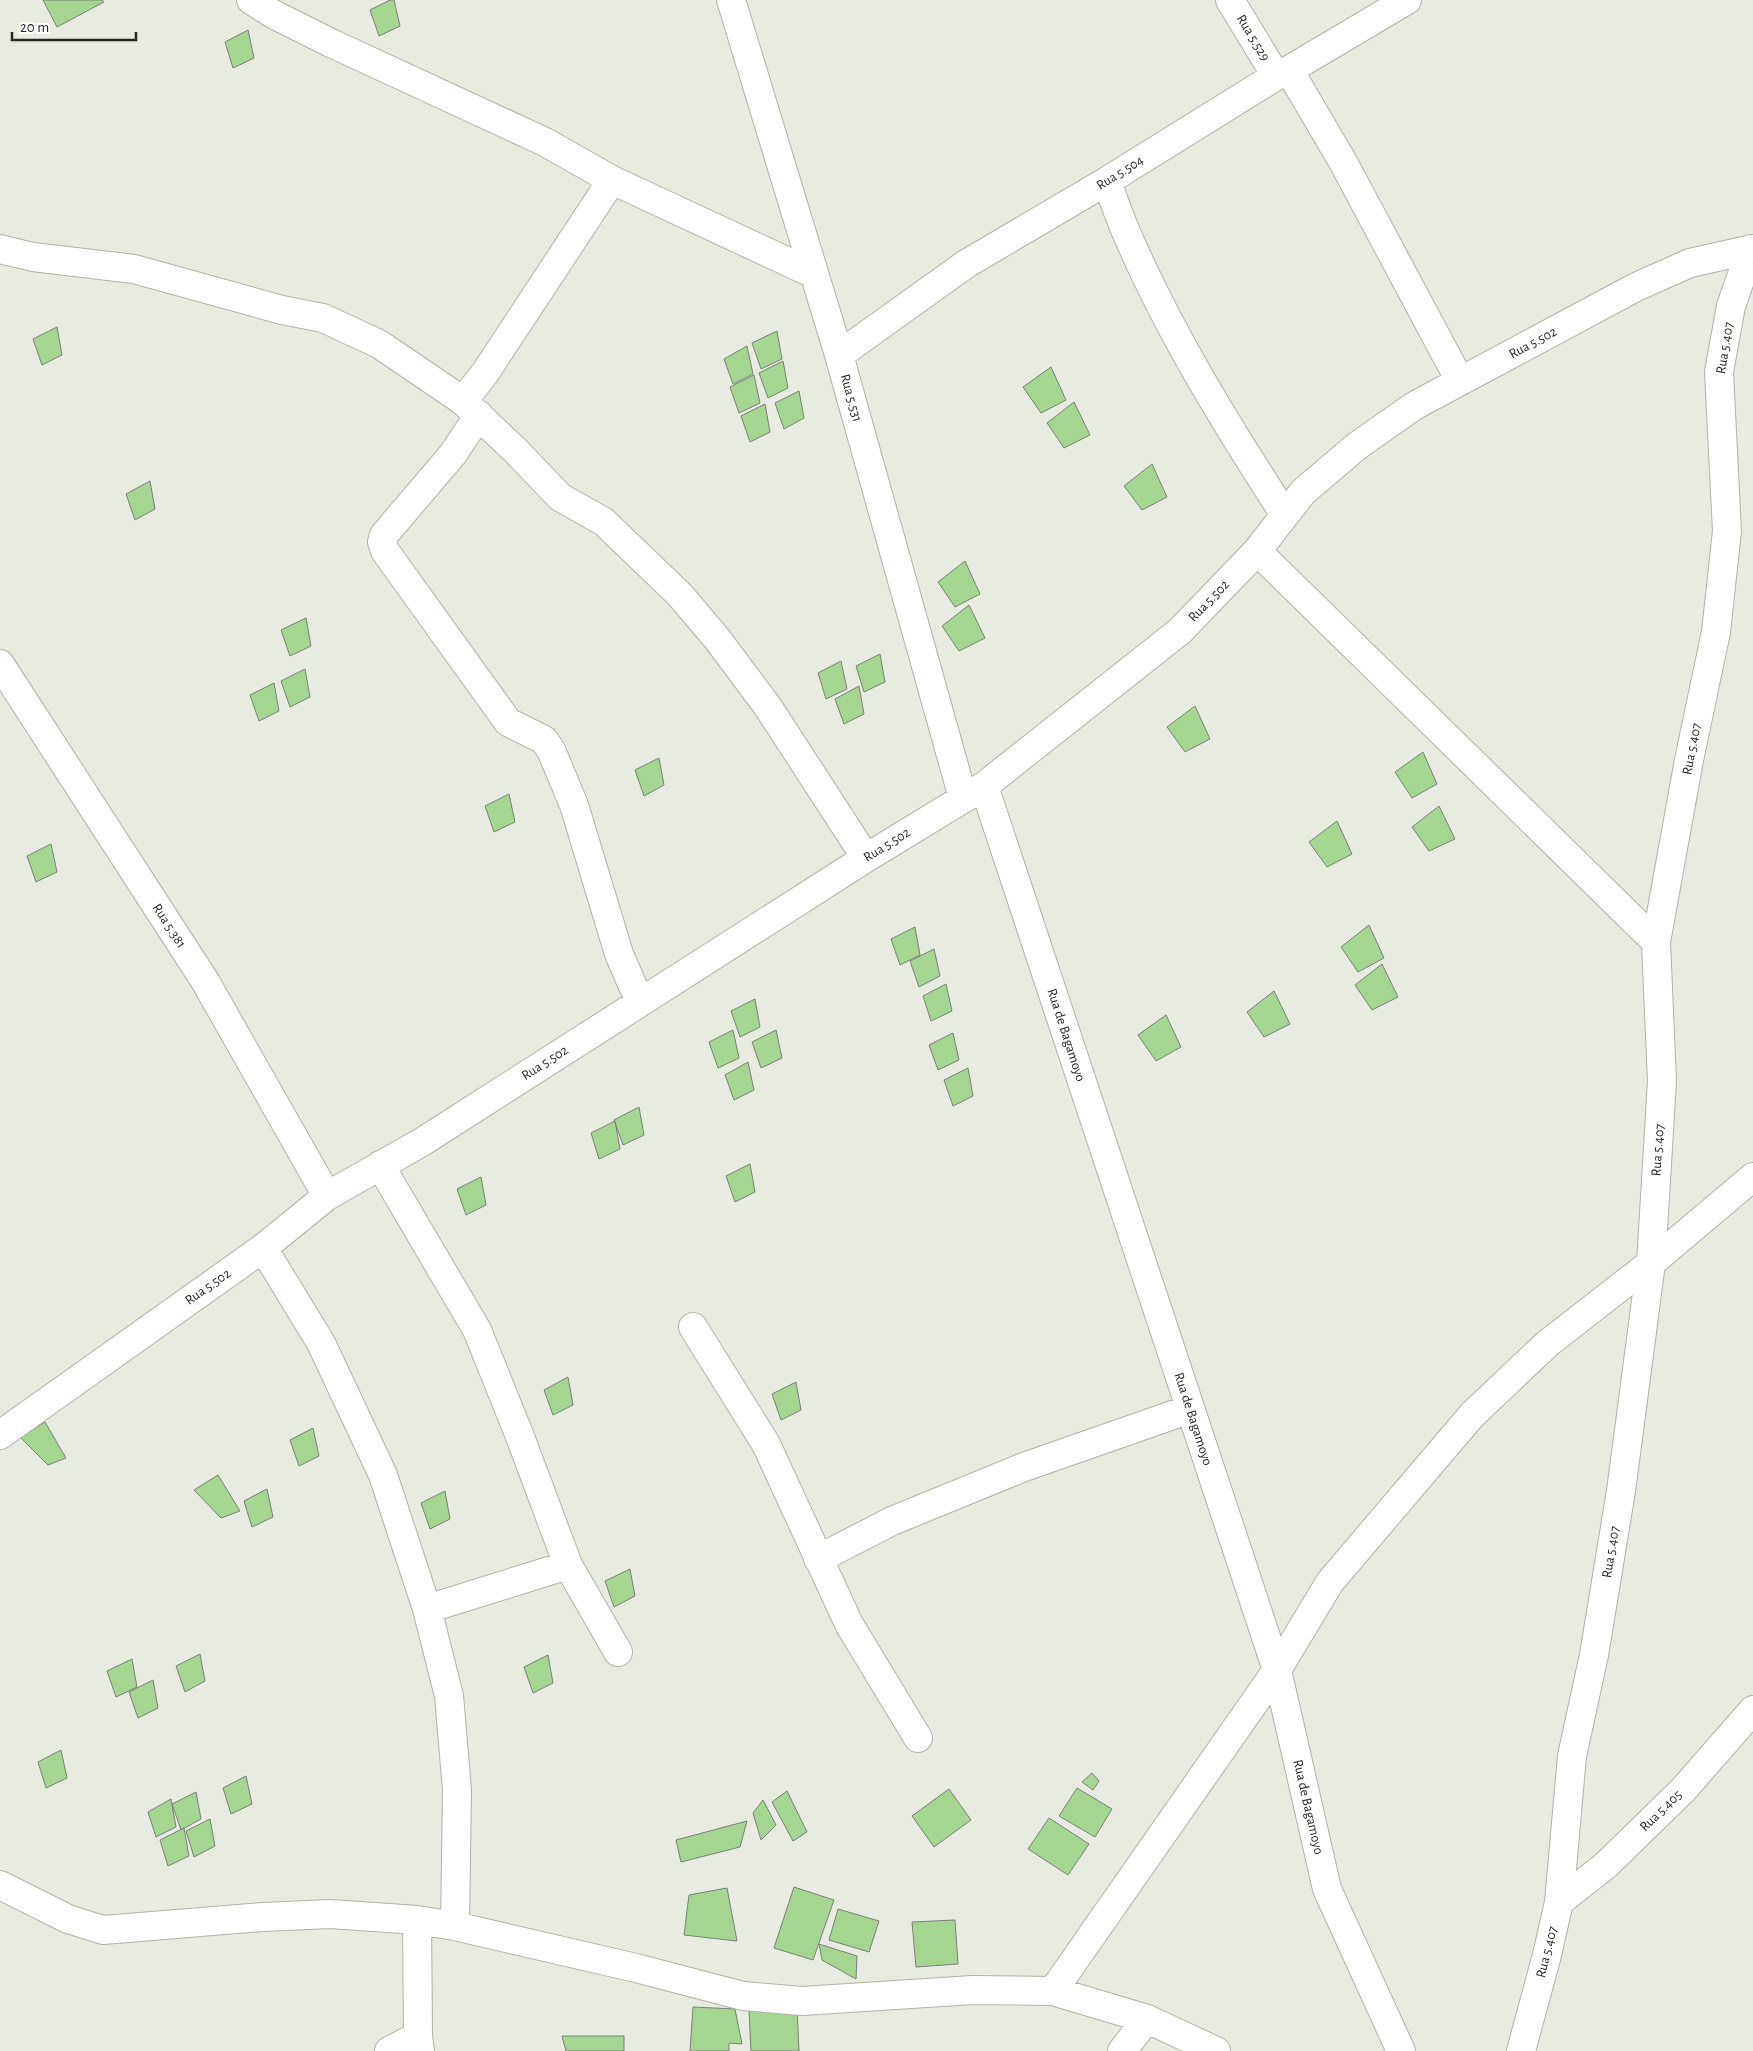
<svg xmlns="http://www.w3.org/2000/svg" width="1753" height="2051" font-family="'Alegreya Sans',sans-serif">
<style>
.building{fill:#a4d691;stroke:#7a8178}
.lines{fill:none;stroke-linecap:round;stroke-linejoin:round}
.street-casing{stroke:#b0b3a7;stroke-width:30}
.street{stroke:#fff;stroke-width:28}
.labels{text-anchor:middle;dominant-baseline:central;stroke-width:4;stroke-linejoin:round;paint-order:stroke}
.street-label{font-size:14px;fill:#272824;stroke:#fff}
</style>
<rect width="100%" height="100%" fill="#e8ebdf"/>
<!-- building -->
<path class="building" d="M43 0H102L104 2 57 27Z
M390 0H394L400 26 379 36 370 10Z
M248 30 254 58 233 68 225 42Z
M57 327 62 355 42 365 33 339Z
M777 331 782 359 761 369 752 343Z
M747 346 753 374 733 384 724 359Z
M783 361 788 388 768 398 759 373Z
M1051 367 1066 400 1041 413 1023 387Z
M754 375 760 403 739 413 730 387Z
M799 391 804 418 784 429 775 403Z
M1074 402 1090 435 1064 448 1047 423Z
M765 404 770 432 750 442 741 416Z
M1152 464 1167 497 1142 510 1124 486Z
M150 481 155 509 135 520 126 494Z
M965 561 980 594 955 607 938 582Z
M969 605 985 638 959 651 942 626Z
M306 618 311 646 290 656 281 630Z
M880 654 885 682 864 692 856 666Z
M841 661 847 689 826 699 818 673Z
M305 669 310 697 290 707 281 681Z
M274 683 279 711 259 721 250 695Z
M859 686 864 714 844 724 835 699Z
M1195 706 1210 739 1185 752 1167 727Z
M1423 752 1437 784 1412 798 1395 772Z
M659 758 664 785 644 796 635 770Z
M509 794 515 822 494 832 485 806Z
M1439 806 1455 839 1429 851 1412 827Z
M1337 821 1352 854 1327 867 1309 842Z
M51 844 57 872 36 882 27 856Z
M1369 925 1384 958 1358 972 1341 947Z
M915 927 920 955 900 965 891 939Z
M934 949 940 976 919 987 910 961Z
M1382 964 1398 997 1372 1010 1355 985Z
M946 984 952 1011 931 1021 923 996Z
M1274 991 1290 1024 1264 1037 1247 1012Z
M755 999 760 1027 740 1037 731 1011Z
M1166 1015 1181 1047 1156 1061 1138 1035Z
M733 1030 739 1058 718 1068 709 1042Z
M776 1030 782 1058 761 1068 752 1042Z
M953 1033 959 1060 938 1070 929 1045Z
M748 1062 754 1090 734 1100 725 1075Z
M968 1068 973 1096 953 1106 944 1080Z
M639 1107 644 1135 623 1145 614 1120Z
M615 1121 620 1149 599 1159 591 1133Z
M750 1164 755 1192 735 1202 726 1176Z
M481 1177 486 1205 466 1215 457 1189Z
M568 1377 573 1405 553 1415 544 1390Z
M796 1382 801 1410 781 1420 772 1394Z
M45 1422 66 1458 48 1465 20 1437Z
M313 1428 319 1456 299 1466 290 1440Z
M218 1475 240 1511 221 1518 194 1490Z
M267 1489 273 1517 252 1527 244 1501Z
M445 1491 450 1519 430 1529 421 1503Z
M630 1569 635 1596 614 1607 605 1581Z
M200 1654 205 1681 185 1692 176 1666Z
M548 1655 553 1683 533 1693 524 1667Z
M132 1659 137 1687 116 1697 107 1671Z
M153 1680 158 1708 138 1718 129 1692Z
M61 1750 67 1778 46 1788 38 1762Z
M1092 1773 1099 1781 1093 1790 1082 1782Z
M246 1776 252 1804 231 1814 223 1788Z
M1077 1788 1112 1809 1095 1837 1059 1816Z
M949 1789 971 1820 934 1847 912 1816Z
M787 1791 807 1832 793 1841 772 1802Z
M196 1792 201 1819 181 1830 172 1804Z
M171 1799 176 1827 156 1837 148 1812Z
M763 1800 776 1825 761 1840 753 1813Z
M1049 1818 1089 1844 1068 1875 1028 1849Z
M210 1819 215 1846 194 1857 186 1831Z
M747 1821 740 1847 681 1862 676 1840Z
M184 1828 189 1856 168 1866 160 1840Z
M794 1887 834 1900 813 1960 774 1948Z
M727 1888 737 1941 684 1935 689 1895Z
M838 1909 879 1921 869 1952 829 1940Z
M955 1920 958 1964 916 1967 912 1922Z
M819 1944 857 1956 856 1979 822 1960Z
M693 2007 735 2009 742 2044 729 2043V2051H690Z
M797 2008 799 2051H751L749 2010Z
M562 2036H624V2051H566Z"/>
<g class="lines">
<defs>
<path id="street" d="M251 0 273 14 331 43 545 142 612 180 814 274
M731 0 839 355 963 798
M1230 0 1276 76
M1289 70 1343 162 1460 381
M1107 181C1114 201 1121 222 1130 241 1172 337 1228 427 1285 515
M0 249 33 257 134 269 282 310 323 318 379 344 463 401 516 451 560 497 604 522 680 595 718 640 768 707 866 858
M839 355 966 264 1107 181 1276 76 1289 70 1407 0
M463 401 485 373 612 180
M479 415 453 454 384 535 382 542 385 551 508 722 544 740 551 750 574 805 619 954 640 1002
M1257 551 1656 942
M0 664 205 981 327 1196
M984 786 1277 1670 1327 1889 1401 2051
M380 1165 477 1330 519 1434 568 1565 618 1652
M263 1248 321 1343 383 1475 427 1609 449 1696 457 1790 455 1926
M693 1327 766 1444 849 1624 918 1738
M0 1435 263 1248 327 1196 422 1142 866 858 984 786 1180 631 1257 551 1303 492 1357 446 1414 406 1636 287 1690 263 1753 249
M818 1559 892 1521 1024 1467 1190 1409
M427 1609 568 1565
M0 1885 68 1919 103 1930 263 1917 330 1914 417 1920 455 1926 636 1968 743 1996 802 2001 973 1990 1053 1991 1147 2019 1216 2051
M1559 1902 1606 1865 1683 1790 1753 1710
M417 1920 418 2036 420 2051
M1053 1991 1277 1670 1330 1582 1472 1415 1547 1344 1651 1263 1753 1177
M389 2051 418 2036
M1122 2051 1147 2019
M1521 2051 1547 1955 1559 1902 1572 1756 1594 1655 1621 1491 1651 1263 1662 1081 1656 942 1689 760 1716 632 1727 531 1719 372 1731 306 1751 249"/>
</defs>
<!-- street casing -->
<use href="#street" class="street-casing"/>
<!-- street -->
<use href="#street" class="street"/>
</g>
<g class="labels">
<!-- street labels -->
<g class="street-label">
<text transform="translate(1253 38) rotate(59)">Rua 5.529</text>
<text transform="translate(1120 173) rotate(-32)">Rua 5.504</text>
<text transform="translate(1533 343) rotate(-28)">Rua 5.502</text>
<text transform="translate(1725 348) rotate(-81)">Rua 5.407</text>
<text transform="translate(851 398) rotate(74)">Rua 5.531</text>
<text transform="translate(1209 601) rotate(-46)">Rua 5.502</text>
<text transform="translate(1692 749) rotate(-79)">Rua 5.407</text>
<text transform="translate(887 845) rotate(-32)">Rua 5.502</text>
<text transform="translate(169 926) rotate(57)">Rua 5.381</text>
<text transform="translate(1066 1035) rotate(72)">Rua de Bagamoyo</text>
<text transform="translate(545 1063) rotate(-33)">Rua 5.502</text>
<text transform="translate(1658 1150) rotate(-86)">Rua 5.407</text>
<text transform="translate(208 1287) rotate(-35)">Rua 5.502</text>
<text transform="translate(1193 1419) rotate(72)">Rua de Bagamoyo</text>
<text transform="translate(1611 1552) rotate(-81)">Rua 5.407</text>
<text transform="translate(1308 1807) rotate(77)">Rua de Bagamoyo</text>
<text transform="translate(1661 1811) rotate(-44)">Rua 5.405</text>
<text transform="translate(1547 1952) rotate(-76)">Rua 5.407</text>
</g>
</g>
<!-- scale -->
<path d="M12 32v8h124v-8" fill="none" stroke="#272824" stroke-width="2.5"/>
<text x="20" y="32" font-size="15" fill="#272824" stroke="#ffffff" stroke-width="4" paint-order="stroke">20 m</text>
</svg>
